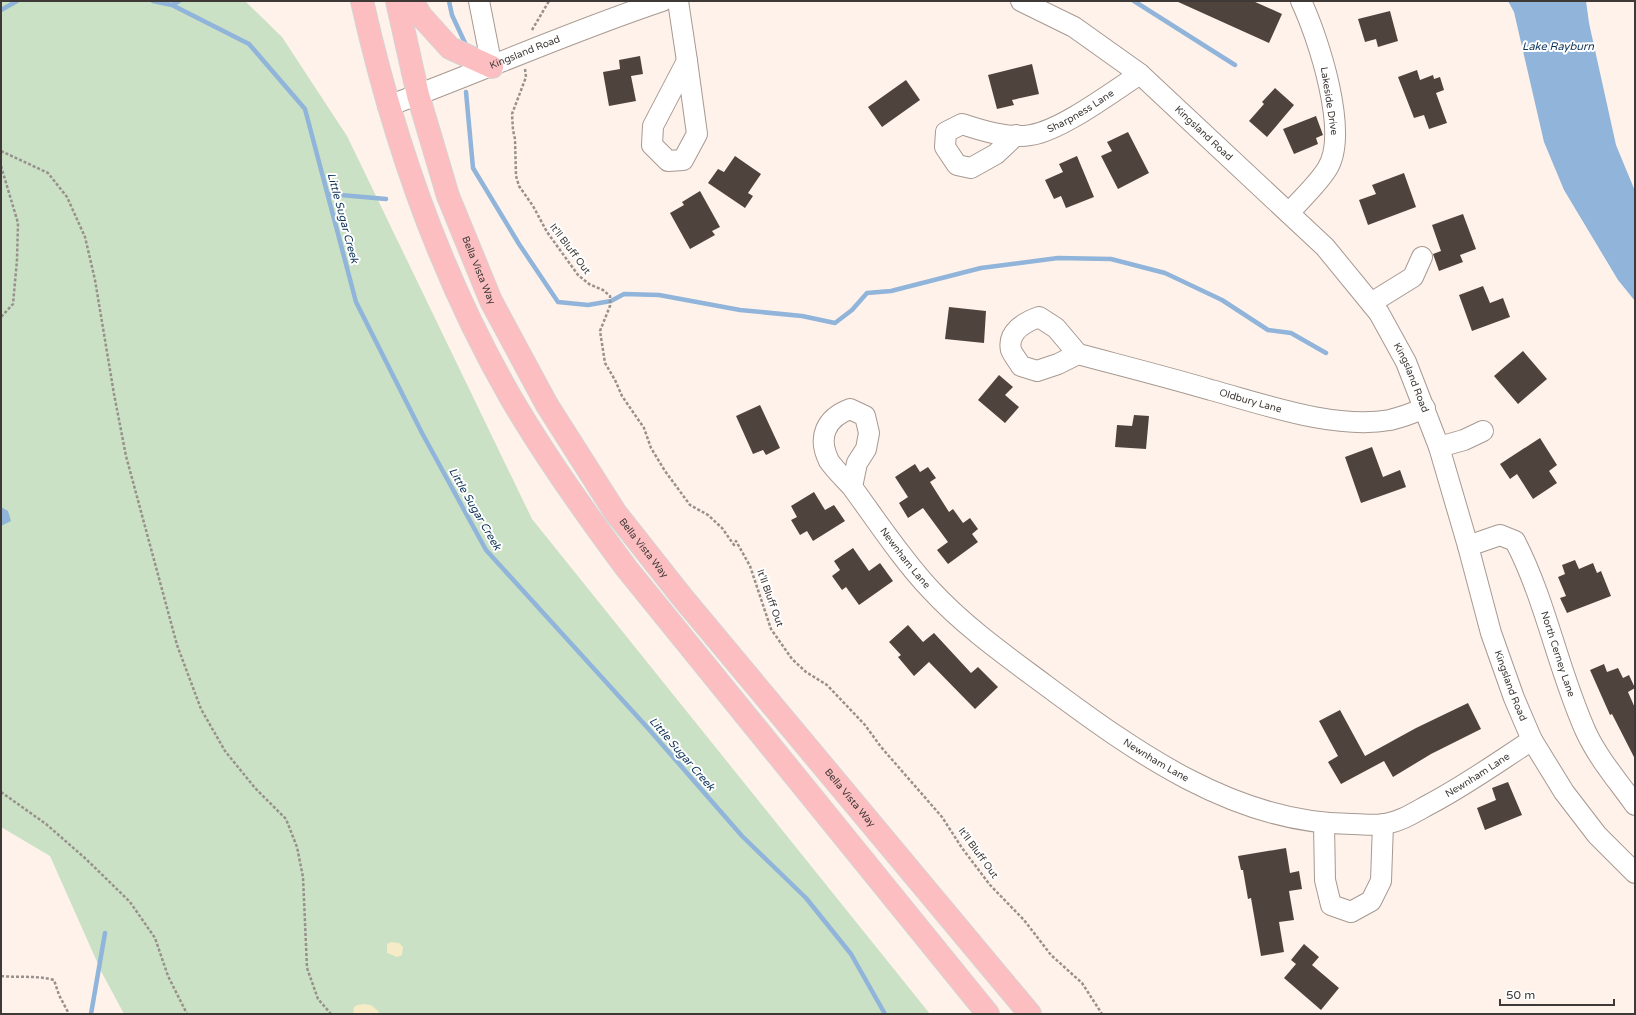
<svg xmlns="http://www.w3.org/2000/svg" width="1636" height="1015" font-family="'Varela Round',sans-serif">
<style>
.green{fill:#cae1c5}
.sand{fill:#f5ebc6}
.water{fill:#90b4da}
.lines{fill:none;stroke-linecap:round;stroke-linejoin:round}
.stream{stroke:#90b4da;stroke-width:4.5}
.building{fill:#4f443d}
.minor-casing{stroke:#a79991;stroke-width:22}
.major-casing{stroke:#d5d3d3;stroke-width:24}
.path{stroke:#98908b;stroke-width:2.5;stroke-dasharray:3 2;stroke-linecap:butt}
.minor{stroke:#fff;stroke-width:20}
.major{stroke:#fdbec1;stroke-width:22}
.labels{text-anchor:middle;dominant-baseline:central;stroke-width:4;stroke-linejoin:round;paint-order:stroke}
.street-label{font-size:10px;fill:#3e3936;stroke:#fff}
.water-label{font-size:11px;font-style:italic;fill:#0c3358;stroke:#fff}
</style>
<rect width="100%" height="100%" fill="#fef2eb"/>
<!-- green -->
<path class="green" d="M1 1H245L282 37 347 136 532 519 930 1014H124L102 973 50 856 1 827Z"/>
<!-- sand -->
<path class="sand" d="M391 942 399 943 403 947 402 955 397 957 387 953V944Z
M363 1004 371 1005 378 1011 379 1014H353L354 1007 357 1005Z"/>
<!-- water -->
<path class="water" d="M1508 1H1586L1589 23 1616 145 1635 191V301L1618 280 1564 190 1544 142 1514 12Z
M1 507 8 511 11 521 1 526Z"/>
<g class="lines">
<!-- stream -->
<path class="stream" d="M153 1 172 5 249 44 305 109 356 302 422 433 486 550 646 726 742 836 806 898 851 954 885 1014
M449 1 452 15 465 43
M1134 1 1235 65
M172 5 179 1
M1 10 17 1
M466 92 473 168 519 244 558 302 588 305 611 301 624 294 659 295 740 310 802 316 835 323 852 310 867 293 891 291 981 268 1058 258 1111 259 1165 273 1222 300 1268 330 1291 333 1326 353
M329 194 386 199
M91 1014 105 933"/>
</g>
<!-- building -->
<path class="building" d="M1176 1H1253L1282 14 1269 43Z
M1390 11 1398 41 1378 47 1376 39 1365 42 1358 19Z
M640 56 643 74 631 76 636 101 609 106 603 72 620 69 619 60Z
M1032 64 1039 94 1012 100 1014 105 997 109 988 75Z
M1417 70 1420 80 1433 75 1434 79 1440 77 1444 90 1436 93 1447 123 1429 129 1424 115 1414 118 1398 77Z
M906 80 920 100 882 127 868 107Z
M1275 88 1294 105 1267 137 1249 121 1264 104 1262 102Z
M1316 116 1323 135 1316 138 1318 144 1294 154 1283 129Z
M1128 132 1149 173 1118 189 1101 156 1112 151 1107 142Z
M735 156 761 174 748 193 753 196 745 208 708 183 718 169 724 172Z
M1077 156 1094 197 1066 208 1061 196 1054 199 1045 180 1063 172 1059 164Z
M1404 173 1416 207 1368 225 1359 200 1376 194 1372 185Z
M700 191 720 227 712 231 715 235 690 249 670 213 684 205 682 202Z
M1463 214 1476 249 1460 255 1463 262 1439 271 1433 254 1441 251 1432 225Z
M1483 286 1490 303 1503 298 1510 317 1472 331 1459 295Z
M949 307 986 311 984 343 945 339Z
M1523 351 1547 379 1518 404 1494 376Z
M999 375 1013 387 1005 395 1019 407 1005 423 978 400Z
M760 405 780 448 766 455 763 450 753 454 736 416Z
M1134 415 1149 416 1146 449 1115 447 1117 425 1132 426Z
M1540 438 1557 465 1549 471 1557 483 1533 499 1517 474 1510 479 1500 464Z
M1372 447 1383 477 1400 470 1406 487 1361 503 1345 457Z
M915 464 920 472 928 467 936 478 930 482 949 512 953 509 963 523 970 518 978 529 972 534 978 542 948 564 937 550 948 542 923 508 908 518 899 503 908 497 895 477Z
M814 492 825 510 834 505 845 521 813 541 807 531 800 535 791 520 797 517 791 506Z
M853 548 869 571 880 563 893 581 859 605 846 587 842 590 832 576 840 570 834 561Z
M1575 560 1579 569 1593 563 1597 573 1601 571 1611 596 1567 613 1560 598 1566 596 1558 577 1565 574 1562 565Z
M908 625 923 642 934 633 971 673 978 667 998 687 975 709 929 662 914 676 898 657 901 655 889 642Z
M1604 664 1607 672 1618 668 1623 678 1629 675 1635 688 1628 692 1635 708V759L1612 714 1610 715 1590 670Z
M1468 703 1481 729 1431 754 1393 777 1384 761 1341 784 1328 762 1338 756 1319 721 1340 710 1365 756 1416 728Z
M1508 782 1522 815 1485 830 1477 808 1496 800 1492 788Z
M1286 848 1290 873 1299 871 1302 889 1289 891 1294 920 1279 922 1284 952 1261 956 1251 898 1248 899 1243 870H1241L1238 856Z
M1304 944 1319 957 1312 965 1339 988 1321 1010 1284 978 1296 964 1291 960Z"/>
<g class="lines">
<defs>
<g id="minor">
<path d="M479 1 492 67"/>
<path d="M678 1 687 61"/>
<path id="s1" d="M1021 1 1074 27 1140 74 1325 247 1379 313 1406 362 1439 447 1468 546 1491 633 1514 698 1532 740 1564 792 1597 835 1635 873"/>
<path d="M687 61 697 134 683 160 668 161 652 145 653 126Z"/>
<path id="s2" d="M388 106C480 72 569 32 662 1"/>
<path id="s3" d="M1016 135 996 154 971 168 957 165 945 147 946 132 962 124C983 131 1009 139 1031 135 1062 130 1112 92 1140 74"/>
<path d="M1289 213C1301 199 1317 185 1327 169 1350 134 1318 37 1301 1"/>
<path d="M1371 303 1413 277 1422 257"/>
<path id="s4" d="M1078 354 1058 364 1037 371 1021 366C1018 361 1013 355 1011 350 1007 332 1025 322 1039 317L1056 328 1078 354C1123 366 1167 377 1211 390 1263 404 1335 430 1390 420 1402 417 1413 413 1425 408"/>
<path d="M1439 447 1464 440 1483 431"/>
<path id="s5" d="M852 487C845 479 835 470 829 461 817 437 826 418 850 409L865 416 869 433 866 449 857 463 852 487C877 521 901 558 930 589 964 626 1005 655 1044 684 1134 751 1235 824 1352 824 1363 824 1374 826 1385 824 1402 821 1415 812 1430 804 1466 785 1498 762 1532 740"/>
<path id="s6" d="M1468 546 1500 535 1515 541C1546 601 1558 670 1586 732 1598 758 1618 781 1635 805"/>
<path d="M1324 824 1325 880 1331 905 1351 912 1371 901 1381 881 1383 824"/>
</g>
<g id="major">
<path d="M362 1C393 139 440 275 511 398 546 458 586 514 627 569L988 1014"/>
<path id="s7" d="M397 1 418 95 448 196 491 301 547 405 615 512 682 597 1030 1014"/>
<path d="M412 1 421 16 450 48 492 67"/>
</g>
</defs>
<!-- minor casing -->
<use href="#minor" class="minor-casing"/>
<!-- major casing -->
<use href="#major" class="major-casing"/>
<!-- path -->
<path class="path" d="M532 30 549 1
M525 69 526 77 512 114 513 130 515 139 516 176 519 186 533 206 547 232 578 275 589 284 603 290 610 296V306L600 331 605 363 615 380 622 396 644 428 651 448 665 471 690 505 708 515 722 528 734 545 736 541 750 566 771 629 792 659 806 672 827 685 865 725 881 747 942 817 962 848 990 885 1024 920 1051 955 1082 983 1102 1014
M1 151 48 173 67 197 85 237 95 280 114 394 126 456 177 645 201 709 225 751 255 788 286 819 297 847 303 877 307 968 318 999 331 1014
M1 166 18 223 17 260 13 304 1 317
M1 792 46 824 86 859 130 902 155 938 168 976 187 1014
M1 976C20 978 36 975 54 980L59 995 69 1014"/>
<!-- minor -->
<use href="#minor" class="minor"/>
<!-- major -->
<use href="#major" class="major"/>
</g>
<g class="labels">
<!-- street labels -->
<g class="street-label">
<text stroke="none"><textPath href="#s2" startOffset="147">Kingsland Road</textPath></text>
<text transform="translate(1329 101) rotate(81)">Lakeside Drive</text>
<text stroke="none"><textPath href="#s3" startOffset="251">Sharpness Lane</textPath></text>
<text stroke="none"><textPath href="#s1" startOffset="227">Kingsland Road</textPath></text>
<text transform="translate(570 249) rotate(53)">It'll Bluff Out</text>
<text stroke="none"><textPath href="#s7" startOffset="282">Bella Vista Way</textPath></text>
<text stroke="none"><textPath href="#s1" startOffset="551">Kingsland Road</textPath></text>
<text stroke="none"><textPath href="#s4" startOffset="361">Oldbury Lane</textPath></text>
<text stroke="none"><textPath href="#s7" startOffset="606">Bella Vista Way</textPath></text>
<text stroke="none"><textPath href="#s5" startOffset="280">Newnham Lane</textPath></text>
<text transform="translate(770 598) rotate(70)">It'll Bluff Out</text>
<text stroke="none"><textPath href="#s6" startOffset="171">North Cerney Lane</textPath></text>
<text stroke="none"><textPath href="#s1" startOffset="875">Kingsland Road</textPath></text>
<text stroke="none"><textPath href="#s5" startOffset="604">Newnham Lane</textPath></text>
<text stroke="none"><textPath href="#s5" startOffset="951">Newnham Lane</textPath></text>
<text stroke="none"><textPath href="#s7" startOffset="930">Bella Vista Way</textPath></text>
<text transform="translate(978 853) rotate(54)">It'll Bluff Out</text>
</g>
<!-- water labels -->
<g class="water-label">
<text x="1558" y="46">Lake Rayburn</text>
<text transform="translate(343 218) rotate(75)">Little Sugar Creek</text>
<text transform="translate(475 509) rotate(60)">Little Sugar Creek</text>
<text transform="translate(682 754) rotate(49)">Little Sugar Creek</text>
</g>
</g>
<!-- border -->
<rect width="1636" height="1015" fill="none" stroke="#3e3936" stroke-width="4"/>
<!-- scale -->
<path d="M1500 999v6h114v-6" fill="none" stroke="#3e3936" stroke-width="2"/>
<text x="1506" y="999" font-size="12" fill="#3e3936" stroke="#ffffff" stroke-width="3" paint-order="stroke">50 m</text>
</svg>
